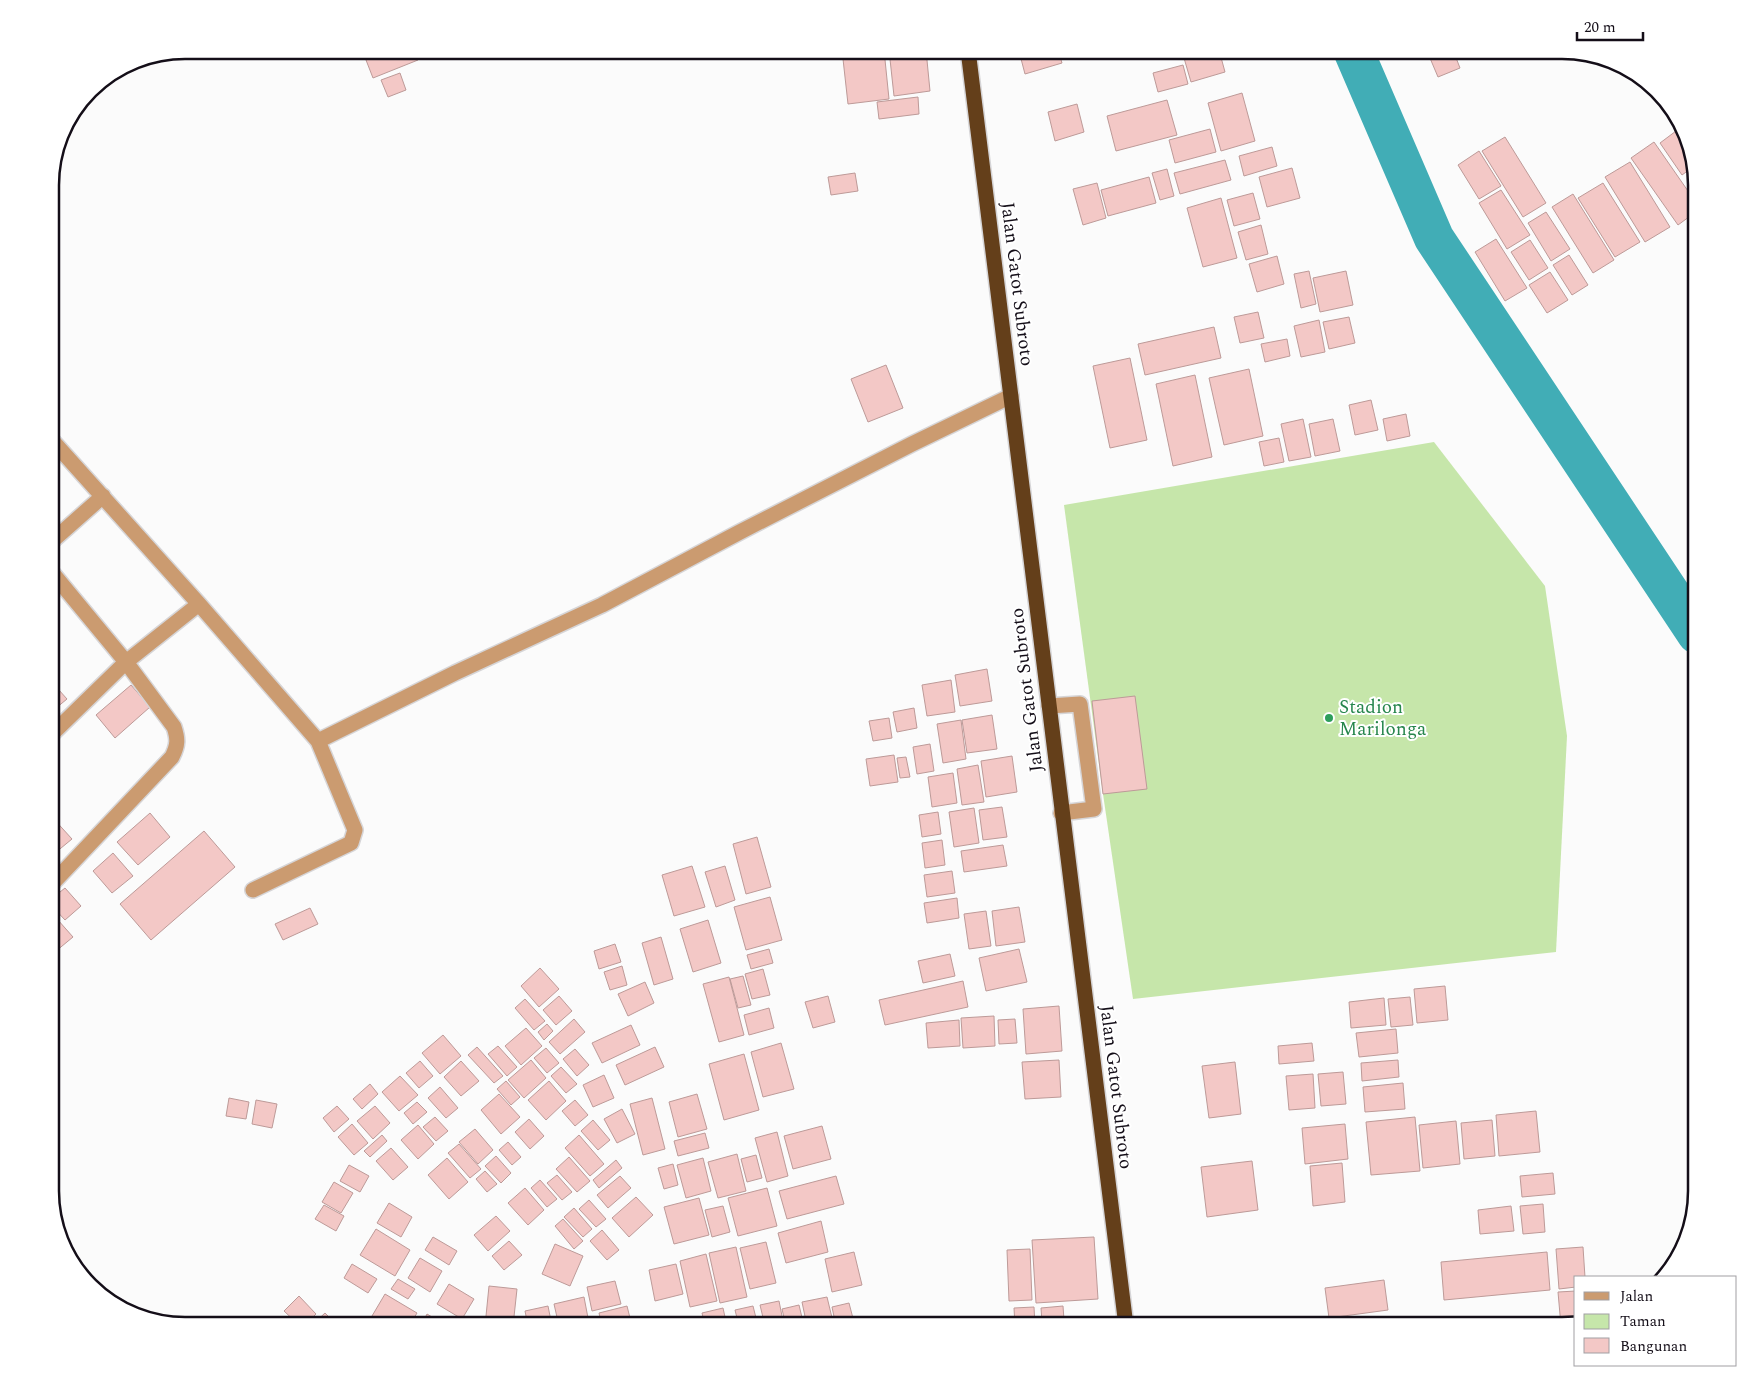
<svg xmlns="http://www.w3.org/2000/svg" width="1747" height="1376" font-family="Spectral,serif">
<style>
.green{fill:#c6e6aa}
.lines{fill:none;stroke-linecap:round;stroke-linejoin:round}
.river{stroke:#41adb6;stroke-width:40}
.building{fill:#f3c8c6;stroke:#bd9a98}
.minor-casing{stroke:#d6d5d7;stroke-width:18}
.highway-casing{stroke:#d6d5d7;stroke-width:18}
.minor{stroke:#cb9b70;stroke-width:15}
.highway{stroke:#643f1a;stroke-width:15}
.leisure-dot{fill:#2e9e5b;stroke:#fff;stroke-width:2}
.labels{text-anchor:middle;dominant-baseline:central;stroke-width:4;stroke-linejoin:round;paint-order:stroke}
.street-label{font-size:19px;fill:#140e18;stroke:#fff}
.leisure-label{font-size:19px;fill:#27864d;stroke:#fff;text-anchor:start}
.rim{fill:none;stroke:#140e18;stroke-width:2.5}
</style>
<rect width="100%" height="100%" fill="#fbfbfb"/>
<!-- green -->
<path class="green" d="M1434 442 1545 586 1567 736 1556 952 1133 999 1103 794 1064 505Z"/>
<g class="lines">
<!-- river -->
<path class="river" d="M1353 50 1434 238 1697 634"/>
</g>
<!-- building -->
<path class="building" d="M367 50H384L370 56Z
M393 50H414L418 60 373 78 366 60Z
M842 50H884L889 99 848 104Z
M889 50H926L930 91 894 96Z
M1037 50H1058L1062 63 1025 74 1020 55Z
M1214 50H1219L1225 72 1191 82 1184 58Z
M1430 50H1453L1460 68 1438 77 1427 51Z
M1183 65 1188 84 1158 92 1153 73Z
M400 73 406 90 388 97 381 80Z
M1242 93 1255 141 1221 151 1208 103Z
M918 97 919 114 879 119 877 102Z
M1167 100 1177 135 1116 151 1107 116Z
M1077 104 1084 132 1055 141 1048 112Z
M1210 129 1216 152 1175 163 1169 140Z
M1676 131 1689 149 1693 167 1682 175 1660 143Z
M1505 137 1546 203 1523 217 1482 151Z
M1654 142 1697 204V211L1678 225 1631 158Z
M1272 147 1277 166 1244 176 1239 156Z
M1479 151 1501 186 1479 199 1458 165Z
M1225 160 1231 180 1180 194 1174 173Z
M1630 162 1670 227 1645 242 1605 177Z
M1292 168 1300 198 1267 207 1259 177Z
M1167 169 1174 196 1160 200 1152 173Z
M855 173 858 191 831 195 828 177Z
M1695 175 1697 185V190L1689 180Z
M1149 177 1156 203 1108 216 1101 190Z
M1097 183 1106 218 1083 225 1073 189Z
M1603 183 1640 242 1615 257 1578 198Z
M1501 190 1530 235 1507 249 1479 203Z
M1253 193 1260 219 1234 226 1227 200Z
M1573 194 1614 260 1593 273 1552 207Z
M1221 198 1237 258 1203 267 1187 208Z
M1546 212 1570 249 1551 261 1528 223Z
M1261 225 1268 254 1246 260 1238 232Z
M1496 239 1527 288 1505 301 1475 252Z
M1530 240 1548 268 1529 280 1511 252Z
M1569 255 1588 285 1572 295 1553 265Z
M1277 256 1284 284 1257 292 1249 264Z
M1309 271 1316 304 1301 308 1294 274Z
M1346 271 1353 305 1320 312 1313 278Z
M1550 272 1568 300 1547 313 1529 285Z
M1258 312 1264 338 1240 343 1234 317Z
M1349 317 1355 343 1329 349 1323 322Z
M1319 320 1325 352 1301 357 1294 326Z
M1214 327 1221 358 1145 375 1138 344Z
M1287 339 1290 356 1265 362 1261 344Z
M1130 358 1147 440 1110 448 1093 366Z
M886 365 903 408 868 422 851 379Z
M1249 369 1263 436 1224 445 1209 378Z
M1195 375 1212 457 1173 466 1156 384Z
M1371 400 1378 430 1355 435 1349 405Z
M1406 414 1410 436 1387 441 1383 419Z
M1303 419 1311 457 1289 461 1281 424Z
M1333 419 1340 451 1315 456 1309 424Z
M1279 438 1284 462 1264 466 1259 442Z
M987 669 992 701 960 706 955 675Z
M50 680 67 699 50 713Z
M951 680 955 712 927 716 922 685Z
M131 685 150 707 115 738 96 715Z
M1135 696 1147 789 1103 794 1092 701Z
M914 708 917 728 897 732 893 712Z
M992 715 997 749 967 753 962 720Z
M889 718 892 738 873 741 869 721Z
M961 720 966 759 943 763 937 724Z
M930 744 934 771 917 774 913 747Z
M894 755 898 782 870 786 866 759Z
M1012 756 1017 792 986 797 981 761Z
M906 757 910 777 900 778 897 758Z
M978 765 984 802 962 805 957 769Z
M953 773 957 803 932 807 928 777Z
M1002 807 1007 837 983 840 979 810Z
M974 808 979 843 954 847 949 812Z
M938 812 941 834 922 837 919 815Z
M150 813 170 837 138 865 117 842Z
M52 817 72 839 55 853 50 848V818Z
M204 831 235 867 151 940 120 904Z
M757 837 771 887 746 894 733 844Z
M942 840 945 865 925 868 922 843Z
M1003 845 1007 866 964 872 961 851Z
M50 853 59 862 50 869Z
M113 853 133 876 112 893 93 871Z
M692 866 705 907 674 916 662 875Z
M725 866 735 900 716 907 705 872Z
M952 871 955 893 927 897 924 875Z
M65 888 81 906 65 920 50 904V900Z
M770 897 782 940 746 950 734 907Z
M957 898 959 918 927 923 924 903Z
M1019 907 1025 942 996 946 992 911Z
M310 908 318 924 283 940 275 924Z
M50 911 73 937 50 956Z
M986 911 991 946 969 949 964 914Z
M708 920 721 963 693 972 680 929Z
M661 937 673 979 654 985 642 943Z
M615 944 621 962 599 969 594 951Z
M769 949 773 963 751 969 747 955Z
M1019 949 1027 982 986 991 979 958Z
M950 954 955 976 923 983 918 961Z
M622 966 627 985 610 990 604 972Z
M540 968 559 989 539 1007 521 986Z
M763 969 770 995 752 999 745 974Z
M743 976 751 1005 738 1008 730 979Z
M729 977 744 1035 719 1042 703 984Z
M963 981 968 1007 885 1025 879 1000Z
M645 982 654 1003 628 1016 618 994Z
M1445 986 1448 1020 1417 1023 1414 989Z
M559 996 572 1011 556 1025 543 1010Z
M828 996 835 1022 813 1028 805 1002Z
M1410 997 1413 1025 1391 1027 1388 999Z
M1384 998 1386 1025 1351 1028 1349 1002Z
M525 999 545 1021 534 1030 515 1008Z
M1059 1006 1062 1051 1026 1054 1023 1009Z
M769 1008 774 1028 749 1035 744 1015Z
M994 1016 995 1046 963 1048 961 1018Z
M574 1019 585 1032 560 1054 549 1042Z
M1015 1019 1017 1043 999 1044 998 1020Z
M959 1020 960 1046 928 1048 926 1023Z
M547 1024 553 1031 544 1040 538 1032Z
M631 1025 640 1045 602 1063 592 1043Z
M526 1028 542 1046 521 1065 505 1046Z
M1396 1029 1398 1053 1359 1057 1356 1033Z
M443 1035 461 1056 440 1074 422 1053Z
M781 1043 794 1089 763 1097 751 1052Z
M1312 1043 1314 1061 1279 1064 1278 1046Z
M498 1046 517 1067 507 1076 488 1054Z
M477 1047 503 1076 494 1083 468 1055Z
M655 1047 664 1067 625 1085 616 1065Z
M546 1048 559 1063 547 1073 534 1058Z
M575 1049 589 1065 577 1076 563 1059Z
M744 1054 759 1110 724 1120 709 1064Z
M531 1060 546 1078 524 1098 508 1080Z
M1059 1060 1061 1097 1025 1099 1022 1062Z
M1398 1060 1399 1077 1362 1081 1361 1063Z
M420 1061 433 1076 419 1088 406 1073Z
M461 1061 479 1081 461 1096 444 1077Z
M1235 1062 1241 1114 1209 1118 1202 1066Z
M561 1067 577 1084 566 1093 551 1076Z
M1343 1072 1346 1104 1321 1106 1318 1074Z
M1313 1074 1315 1108 1289 1110 1286 1076Z
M604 1075 614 1098 593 1107 583 1085Z
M400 1076 418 1095 399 1111 382 1092Z
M506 1081 520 1097 511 1105 497 1089Z
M549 1081 566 1101 546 1120 528 1100Z
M1403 1083 1405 1109 1365 1112 1363 1087Z
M370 1084 378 1094 362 1109 353 1099Z
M440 1087 458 1108 446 1118 428 1098Z
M499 1094 520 1117 501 1134 481 1110Z
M697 1094 707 1129 678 1137 669 1102Z
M229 1098 249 1102 246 1119 226 1116Z
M652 1098 665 1149 643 1155 630 1104Z
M256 1100 277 1104 272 1128 252 1124Z
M575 1100 588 1115 575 1126 562 1111Z
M417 1102 427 1112 413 1124 404 1113Z
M337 1106 349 1119 334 1132 323 1118Z
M375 1106 390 1123 373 1139 357 1121Z
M622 1109 635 1134 617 1143 604 1119Z
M1536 1111 1540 1152 1499 1156 1496 1115Z
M435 1117 448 1131 436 1141 423 1127Z
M1415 1117 1420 1171 1371 1175 1366 1122Z
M529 1119 544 1136 530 1149 515 1132Z
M593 1120 610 1140 598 1150 581 1131Z
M1492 1120 1495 1156 1464 1159 1461 1123Z
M1456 1121 1460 1164 1423 1168 1419 1125Z
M352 1124 368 1143 354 1155 338 1137Z
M1345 1124 1348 1159 1305 1164 1302 1128Z
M418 1125 434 1144 418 1159 401 1140Z
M822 1126 831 1159 793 1169 784 1136Z
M475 1129 493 1150 478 1164 459 1142Z
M777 1132 788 1176 767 1182 755 1138Z
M705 1133 709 1148 678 1156 674 1141Z
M382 1135 387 1141 370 1157 364 1151Z
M579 1135 604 1164 590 1176 565 1148Z
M508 1142 521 1157 512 1165 499 1150Z
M459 1144 481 1169 470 1178 448 1153Z
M391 1148 408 1167 393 1180 376 1161Z
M737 1154 746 1191 718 1198 708 1162Z
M756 1155 762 1178 747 1182 741 1159Z
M496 1156 511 1173 501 1183 485 1166Z
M569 1157 590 1181 577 1192 556 1169Z
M447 1158 468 1182 449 1199 428 1175Z
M703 1158 711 1191 686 1198 677 1165Z
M616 1160 622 1168 599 1188 593 1180Z
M1252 1161 1258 1210 1207 1217 1201 1167Z
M1342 1163 1345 1202 1313 1206 1310 1166Z
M673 1164 678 1185 664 1189 658 1168Z
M349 1165 369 1176 360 1192 340 1181Z
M485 1171 497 1184 487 1192 476 1179Z
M1553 1173 1555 1194 1522 1197 1520 1176Z
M557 1175 572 1192 562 1200 547 1183Z
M620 1176 631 1188 608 1208 597 1195Z
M836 1176 844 1204 787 1219 779 1191Z
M540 1180 557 1199 547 1207 531 1188Z
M334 1182 353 1193 341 1213 322 1202Z
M525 1188 544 1210 528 1225 508 1203Z
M767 1188 777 1226 738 1236 728 1198Z
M636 1197 653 1215 629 1237 612 1218Z
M699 1198 709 1235 674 1244 664 1207Z
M589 1200 606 1219 596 1227 579 1209Z
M389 1203 412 1217 401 1237 377 1223Z
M1543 1204 1545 1232 1523 1234 1520 1206Z
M324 1205 344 1216 336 1231 315 1219Z
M723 1206 730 1232 712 1237 705 1210Z
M1511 1206 1514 1231 1480 1234 1478 1210Z
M574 1208 592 1229 583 1237 564 1217Z
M496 1216 510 1231 488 1251 474 1235Z
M563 1219 583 1241 574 1249 555 1226Z
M821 1221 828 1252 786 1263 778 1233Z
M376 1229 410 1250 395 1276 360 1255Z
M602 1230 619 1250 607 1260 590 1241Z
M433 1237 457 1251 449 1265 425 1250Z
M1094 1237 1098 1299 1036 1303 1032 1240Z
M509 1241 522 1255 504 1270 492 1256Z
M766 1242 776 1283 750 1289 740 1248Z
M555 1244 583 1256 570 1286 542 1274Z
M736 1247 747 1297 720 1303 709 1253Z
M1583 1247 1585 1277H1576V1287L1559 1289 1556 1249Z
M1030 1249 1032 1300 1009 1301 1007 1250Z
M854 1252 862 1285 832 1292 825 1259Z
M1547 1252 1550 1290 1444 1300 1441 1262Z
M706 1254 717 1301 690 1307 680 1261Z
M420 1258 442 1271 430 1292 408 1278Z
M352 1264 377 1279 368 1293 344 1278Z
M676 1264 683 1294 655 1301 649 1270Z
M398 1279 415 1289 408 1299 391 1289Z
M1384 1280 1388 1310 1329 1318 1325 1288Z
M615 1281 621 1304 592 1311 587 1287Z
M449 1284 474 1299 462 1319 437 1304Z
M489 1286 517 1289 513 1326H485Z
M1576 1291V1323L1561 1326 1558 1292Z
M385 1294 417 1313 409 1326H389L372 1316Z
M299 1296 316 1314 304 1326H300L284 1311Z
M584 1297 588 1318 559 1326 554 1304Z
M827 1297 834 1326H807L802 1302Z
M779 1301 784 1326H765L760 1305Z
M849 1303 855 1326H836L832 1307Z
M799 1305 804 1326H786L782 1309Z
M548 1306 552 1326H528L525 1311Z
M627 1306 632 1326H602L599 1313Z
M753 1306 758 1326H739L735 1310Z
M1063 1306 1064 1320 1042 1322 1041 1308Z
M1034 1307 1035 1326H1015L1014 1308Z
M723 1308 727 1326H705L702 1313Z
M325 1313 338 1326H311Z
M427 1314 447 1326H421Z
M1105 1323V1326H1074Z"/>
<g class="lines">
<defs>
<path id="minor" d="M50 438 199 604 318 741 355 830 351 843 253 890
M50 543 103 496
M1049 706 1080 704 1094 809 1061 813
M50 736 126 662 199 604
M318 741 455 673 602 605 738 533 912 444 1011 396
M50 886 172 757C178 745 178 739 174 727L126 662 50 570"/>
<path id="highway" d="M968 50 1126 1326"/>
</defs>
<!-- minor casing -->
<use href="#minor" class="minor-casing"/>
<!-- highway casing -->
<use href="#highway" class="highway-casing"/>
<!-- minor -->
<use href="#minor" class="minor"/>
<!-- highway -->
<use href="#highway" class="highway"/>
</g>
<!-- markers -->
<circle class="leisure-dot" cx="1329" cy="718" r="5"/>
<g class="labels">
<!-- street labels -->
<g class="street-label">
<text transform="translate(1017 284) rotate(83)">Jalan Gatot Subroto</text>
<text transform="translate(1027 690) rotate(-97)">Jalan Gatot Subroto</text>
<text transform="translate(1116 1087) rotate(83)">Jalan Gatot Subroto</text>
</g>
<!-- leisure labels -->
<g class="leisure-label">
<text x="1339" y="707">Stadion<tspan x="1339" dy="22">Marilonga</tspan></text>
</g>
</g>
<!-- crop -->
<path d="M0 0H1747V1376H0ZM185 59H1562A126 126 0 0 1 1688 185V1191A126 126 0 0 1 1562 1317H185A126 126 0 0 1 59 1191V185A126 126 0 0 1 185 59Z" fill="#fff" fill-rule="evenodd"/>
<path class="rim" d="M185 59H1562A126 126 0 0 1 1688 185V1191A126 126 0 0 1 1562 1317H185A126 126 0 0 1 59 1191V185A126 126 0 0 1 185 59Z"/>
<!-- legend -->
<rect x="1574" y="1276" width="162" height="90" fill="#ffffff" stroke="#a19fa3"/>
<rect x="1584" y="1292" width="25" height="8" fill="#cb9b70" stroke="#a19fa3"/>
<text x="1620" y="1301" font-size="15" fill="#140e18">Jalan</text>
<rect x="1584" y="1314" width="25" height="15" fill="#c6e6aa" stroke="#a19fa3"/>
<text x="1620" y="1326" font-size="15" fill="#140e18">Taman</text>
<rect x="1584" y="1338" width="25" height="15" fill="#f3c8c6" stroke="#a19fa3"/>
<text x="1620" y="1351" font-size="15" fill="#140e18">Bangunan</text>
<!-- scale -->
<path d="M1577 32v8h66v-8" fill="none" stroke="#140e18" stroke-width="2.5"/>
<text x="1584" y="32" font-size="15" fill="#140e18" stroke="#ffffff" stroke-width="4" paint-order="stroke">20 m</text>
</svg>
